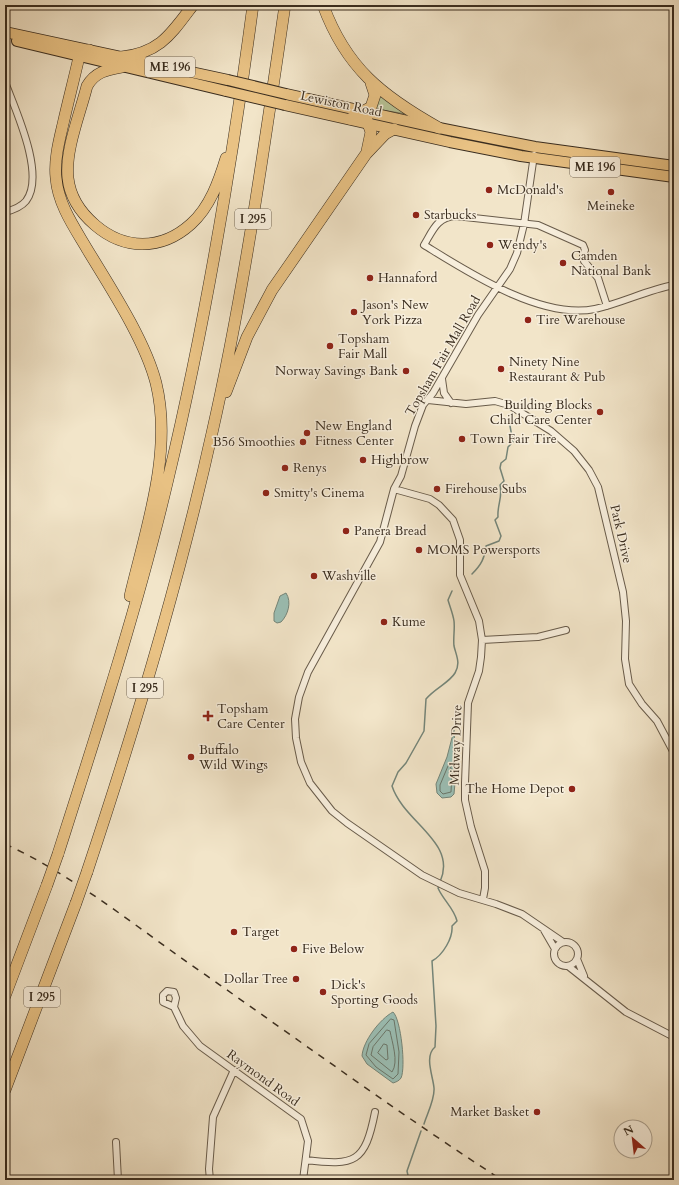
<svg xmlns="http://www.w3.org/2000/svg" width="679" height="1185" font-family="Cardo,serif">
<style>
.green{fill:#b8c598;stroke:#79795c}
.water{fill:#9bbfb5;stroke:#748579}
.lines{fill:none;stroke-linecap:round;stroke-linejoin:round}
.shore{stroke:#6a766a;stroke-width:1}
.stream{stroke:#748579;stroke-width:1.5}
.minor-casing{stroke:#685b4a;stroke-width:8}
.trunk-casing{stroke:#3a2d1f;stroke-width:12}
.motorway-casing{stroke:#3a2d1f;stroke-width:12}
.minor{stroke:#f7eedc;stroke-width:6}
.trunk{stroke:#e9c284;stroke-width:10}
.motorway{stroke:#e9c284;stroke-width:11}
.rail{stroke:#3a2d1f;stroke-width:1.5;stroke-dasharray:7 7;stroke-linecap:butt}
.trunk-bridge-casing{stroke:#3a2d1f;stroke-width:12;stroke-linecap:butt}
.motorway-bridge-casing{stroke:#3a2d1f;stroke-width:12;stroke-linecap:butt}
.trunk-bridge{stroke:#e9c284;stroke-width:10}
.motorway-bridge{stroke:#e9c284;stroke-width:11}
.poi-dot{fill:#8f2418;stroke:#f7eedc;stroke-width:1.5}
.labels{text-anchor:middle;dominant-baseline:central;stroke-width:3;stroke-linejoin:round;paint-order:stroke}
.shield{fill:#f7eedc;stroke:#736758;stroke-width:1}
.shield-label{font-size:12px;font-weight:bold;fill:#3a2d1f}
.street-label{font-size:13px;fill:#3a2d1f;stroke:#f7eedc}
.poi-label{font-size:13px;fill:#3a2d1f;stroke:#f7eedc;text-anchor:start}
</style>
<rect width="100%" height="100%" fill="#f2e5c9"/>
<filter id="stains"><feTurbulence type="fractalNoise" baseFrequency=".005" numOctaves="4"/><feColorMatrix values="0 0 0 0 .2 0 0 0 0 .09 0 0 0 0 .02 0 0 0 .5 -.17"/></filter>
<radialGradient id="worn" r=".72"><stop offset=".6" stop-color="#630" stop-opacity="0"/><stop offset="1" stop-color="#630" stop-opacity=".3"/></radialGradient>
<!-- green -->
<path class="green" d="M378 93 406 114 376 109Z"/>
<!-- water -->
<path class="water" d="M286 593C292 602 288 615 281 622L277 623 274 621V613L280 596Z
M454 730 456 772 454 794 451 797 442 798 437 793 436 784 447 757Z
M393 1012C401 1019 406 1068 401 1078 399 1081 396 1082 393 1083L367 1064 362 1056C363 1041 380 1019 393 1012Z"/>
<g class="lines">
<!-- shore -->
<path class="shore" d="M450 765 452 772 451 792 443 794 440 791V785L448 766Z
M391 1019 394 1020 399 1052 398 1074 393 1079 376 1067 366 1055 369 1044Z
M387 1030 390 1031C392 1042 399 1062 392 1072L371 1055 373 1047Z
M384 1044 387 1045 388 1059 386 1060 378 1053Z"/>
<!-- stream -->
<path class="stream" d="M472 574C481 565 485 558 486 546L499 541 501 536 495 520 498 517C497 505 503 497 500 485L504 481 500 468 501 463 506 459 508 447 513 442 510 426 511 423
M440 882C458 842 404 823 392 786L398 772 406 763 424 731 426 699C435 688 449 683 455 673 461 663 456 655 454 646 453 638 455 629 454 621 453 614 450 607 448 600L452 591
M424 1124C427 1114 435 1099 434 1088 433 1076 424 1056 435 1047L436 1026 432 961C443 955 453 938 452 926L457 921C454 908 443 900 438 888L439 886
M409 1180 407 1171 421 1131"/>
<defs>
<path id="minor" d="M5 82C15 109 46 175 26 201 21 207 13 210 5 212
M534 155 524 224 517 253 510 269 478 315 433 393 423 405 415 426 401 476 394 489 380 542 308 672 299 697 295 719 296 738 301 762 310 783 332 811 347 823 422 875 459 893 496 904 522 914 563 942
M607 306 598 278 584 261 583 256 585 250 583 245 538 225 456 216C437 217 433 230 424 245 468 272 541 320 595 309 622 303 647 290 674 285
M442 379 444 393 451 403
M428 400 466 404 495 401 509 405 551 431 574 451 589 470 598 487 623 592 626 621 625 659 629 684 642 704 657 721 674 753
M394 489 430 499 439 505 453 520 460 540V575L479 621 482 640 481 657 479 671 468 703 465 783V800L471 827 485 871V888L483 899
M482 640 538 637 566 630
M544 930 555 949
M554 954a12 12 0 1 1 24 0a12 12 0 1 1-24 0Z
M577 959 584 976
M568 966 626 1012 674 1037
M174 1007 176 998 174 992 167 991 163 995V1002L174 1007 183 1026 200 1046 301 1119 308 1141 303 1180
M116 1142 118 1180
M306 1160C355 1166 365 1163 375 1112
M210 1180 209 1169 213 1117 234 1070"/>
<path id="trunk" d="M5 32 228 80
M17 41 226 91
M286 94 439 128 535 147 674 166
M285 105 450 142 521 156 674 177"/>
<path id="motorway" d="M323 5C346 68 382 96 439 128
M89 50 79 57C74 79 68 102 63 124 59 141 54 160 56 178 58 204 74 227 87 249 110 287 145 340 156 383 173 452 146 528 130 596
M121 57C160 53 171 34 193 5
M122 67C106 70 95 72 87 86 80 114 65 150 68 178 70 197 81 213 95 225 124 250 161 251 191 224 210 207 219 181 226 158
M364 112 371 132 367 151
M350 119 371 107 375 95 371 83
M226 392 247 337 272 290 366 154 385 134 394 129
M58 854C98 729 139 603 169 475 206 320 232 163 253 5
M87 872C135 728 179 582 212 433 244 292 264 148 285 5
M5 996 47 885
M5 1090 76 903"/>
</defs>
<!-- minor casing -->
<use href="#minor" class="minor-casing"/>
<!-- trunk casing -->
<use href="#trunk" class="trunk-casing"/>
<!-- motorway casing -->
<use href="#motorway" class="motorway-casing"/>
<!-- minor -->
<use href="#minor" class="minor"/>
<!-- trunk -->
<use href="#trunk" class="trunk"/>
<!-- motorway -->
<use href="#motorway" class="motorway"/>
<!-- rail -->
<path class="rail" d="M5 844C69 873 129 921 187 962 292 1035 395 1111 502 1180"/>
<defs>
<path id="trunk-bridge" d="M228 80 286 94
M226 91 285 105"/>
<path id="motorway-bridge" d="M47 885 58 854
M76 903 87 872"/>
</defs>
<!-- trunk-bridge casing -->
<use href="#trunk-bridge" class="trunk-bridge-casing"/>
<!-- motorway-bridge casing -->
<use href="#motorway-bridge" class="motorway-bridge-casing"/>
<!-- trunk-bridge -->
<use href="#trunk-bridge" class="trunk-bridge"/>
<!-- motorway-bridge -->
<use href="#motorway-bridge" class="motorway-bridge"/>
</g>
<!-- markers -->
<g class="poi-dot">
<circle cx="489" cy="190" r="4"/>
<circle cx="611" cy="192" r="4"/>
<circle cx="416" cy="215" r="4"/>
<circle cx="490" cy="245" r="4"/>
<circle cx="563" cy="263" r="4"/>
<circle cx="370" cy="278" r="4"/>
<circle cx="354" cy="312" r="4"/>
<circle cx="528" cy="320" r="4"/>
<circle cx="330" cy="346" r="4"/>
<circle cx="501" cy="369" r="4"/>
<circle cx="406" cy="371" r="4"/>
<circle cx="600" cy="412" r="4"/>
<circle cx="307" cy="433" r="4"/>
<circle cx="462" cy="439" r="4"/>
<circle cx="303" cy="442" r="4"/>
<circle cx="363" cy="460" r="4"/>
<circle cx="285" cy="468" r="4"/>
<circle cx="437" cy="489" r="4"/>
<circle cx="266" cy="493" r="4"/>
<circle cx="346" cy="531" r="4"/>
<circle cx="419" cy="550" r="4"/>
<circle cx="314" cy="576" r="4"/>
<circle cx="384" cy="622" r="4"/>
<path d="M206 710h4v4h4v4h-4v4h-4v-4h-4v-4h4z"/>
<circle cx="191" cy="757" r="4"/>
<circle cx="572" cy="789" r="4"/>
<circle cx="234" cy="932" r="4"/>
<circle cx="294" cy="949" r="4"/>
<circle cx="296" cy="979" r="4"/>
<circle cx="323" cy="992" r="4"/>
<circle cx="537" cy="1112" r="4"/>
</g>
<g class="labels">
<!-- shield labels -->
<g class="shield">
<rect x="145" y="57" width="50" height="20" rx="3"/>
<rect x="570" y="157" width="50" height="20" rx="3"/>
<rect x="235" y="209" width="36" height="20" rx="3"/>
<rect x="127" y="678" width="36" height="20" rx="3"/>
<rect x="24" y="987" width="36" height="20" rx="3"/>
</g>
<g class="shield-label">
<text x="170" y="67">ME 196</text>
<text x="595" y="167">ME 196</text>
<text x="253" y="219">I 295</text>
<text x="145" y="688">I 295</text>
<text x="42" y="997">I 295</text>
</g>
<!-- street labels -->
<g class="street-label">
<text transform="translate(341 104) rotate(12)">Lewiston Road</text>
<text transform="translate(443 356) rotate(-60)">Topsham Fair Mall Road</text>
<text transform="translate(621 534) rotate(77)">Park Drive</text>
<text transform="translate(456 745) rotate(-88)">Midway Drive</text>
<text transform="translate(263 1078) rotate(36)">Raymond Road</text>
</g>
<!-- poi labels -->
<g class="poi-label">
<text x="497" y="190">McDonald's</text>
<text x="611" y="206" text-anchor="middle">Meineke</text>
<text x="424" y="215">Starbucks</text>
<text x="498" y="245">Wendy's</text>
<text x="571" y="256">Camden<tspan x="571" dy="15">National Bank</tspan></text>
<text x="378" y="278">Hannaford</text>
<text x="362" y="305">Jason's New<tspan x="362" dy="15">York Pizza</tspan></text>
<text x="536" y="320">Tire Warehouse</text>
<text x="338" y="339">Topsham<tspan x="338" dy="15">Fair Mall</tspan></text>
<text x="509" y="362">Ninety Nine<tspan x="509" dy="15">Restaurant &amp; Pub</tspan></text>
<text x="398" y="371" text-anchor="end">Norway Savings Bank</text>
<text x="592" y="405" text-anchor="end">Building Blocks<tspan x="592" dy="15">Child Care Center</tspan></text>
<text x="315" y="426">New England<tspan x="315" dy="15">Fitness Center</tspan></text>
<text x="470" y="439">Town Fair Tire</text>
<text x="295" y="442" text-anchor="end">B56 Smoothies</text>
<text x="371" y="460">Highbrow</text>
<text x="293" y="468">Renys</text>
<text x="445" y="489">Firehouse Subs</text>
<text x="274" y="493">Smitty's Cinema</text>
<text x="354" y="531">Panera Bread</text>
<text x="427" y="550">MOMS Powersports</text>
<text x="322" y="576">Washville</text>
<text x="392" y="622">Kume</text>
<text x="217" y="709">Topsham<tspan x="217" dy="15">Care Center</tspan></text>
<text x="199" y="750">Buffalo<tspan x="199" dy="15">Wild Wings</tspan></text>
<text x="564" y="789" text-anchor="end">The Home Depot</text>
<text x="242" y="932">Target</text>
<text x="302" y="949">Five Below</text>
<text x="288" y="979" text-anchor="end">Dollar Tree</text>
<text x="331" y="985">Dick's<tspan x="331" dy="15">Sporting Goods</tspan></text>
<text x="529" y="1112" text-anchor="end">Market Basket</text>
</g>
</g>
<!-- margin -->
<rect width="679" height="1185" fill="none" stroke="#f2e5c9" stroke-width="20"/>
<rect x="6" y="6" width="667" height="1173" fill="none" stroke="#3a2d1f" stroke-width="2"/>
<rect x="10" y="10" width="659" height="1165" fill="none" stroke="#3a2d1f"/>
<!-- north arrow -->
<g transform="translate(633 1139) rotate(332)"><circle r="19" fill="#f7eedc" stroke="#aba190"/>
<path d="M0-3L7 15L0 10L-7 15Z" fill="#8f2418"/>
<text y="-6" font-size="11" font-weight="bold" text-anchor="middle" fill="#3a2d1f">N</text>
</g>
<rect width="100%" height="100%" filter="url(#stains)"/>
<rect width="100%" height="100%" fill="url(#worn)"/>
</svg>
